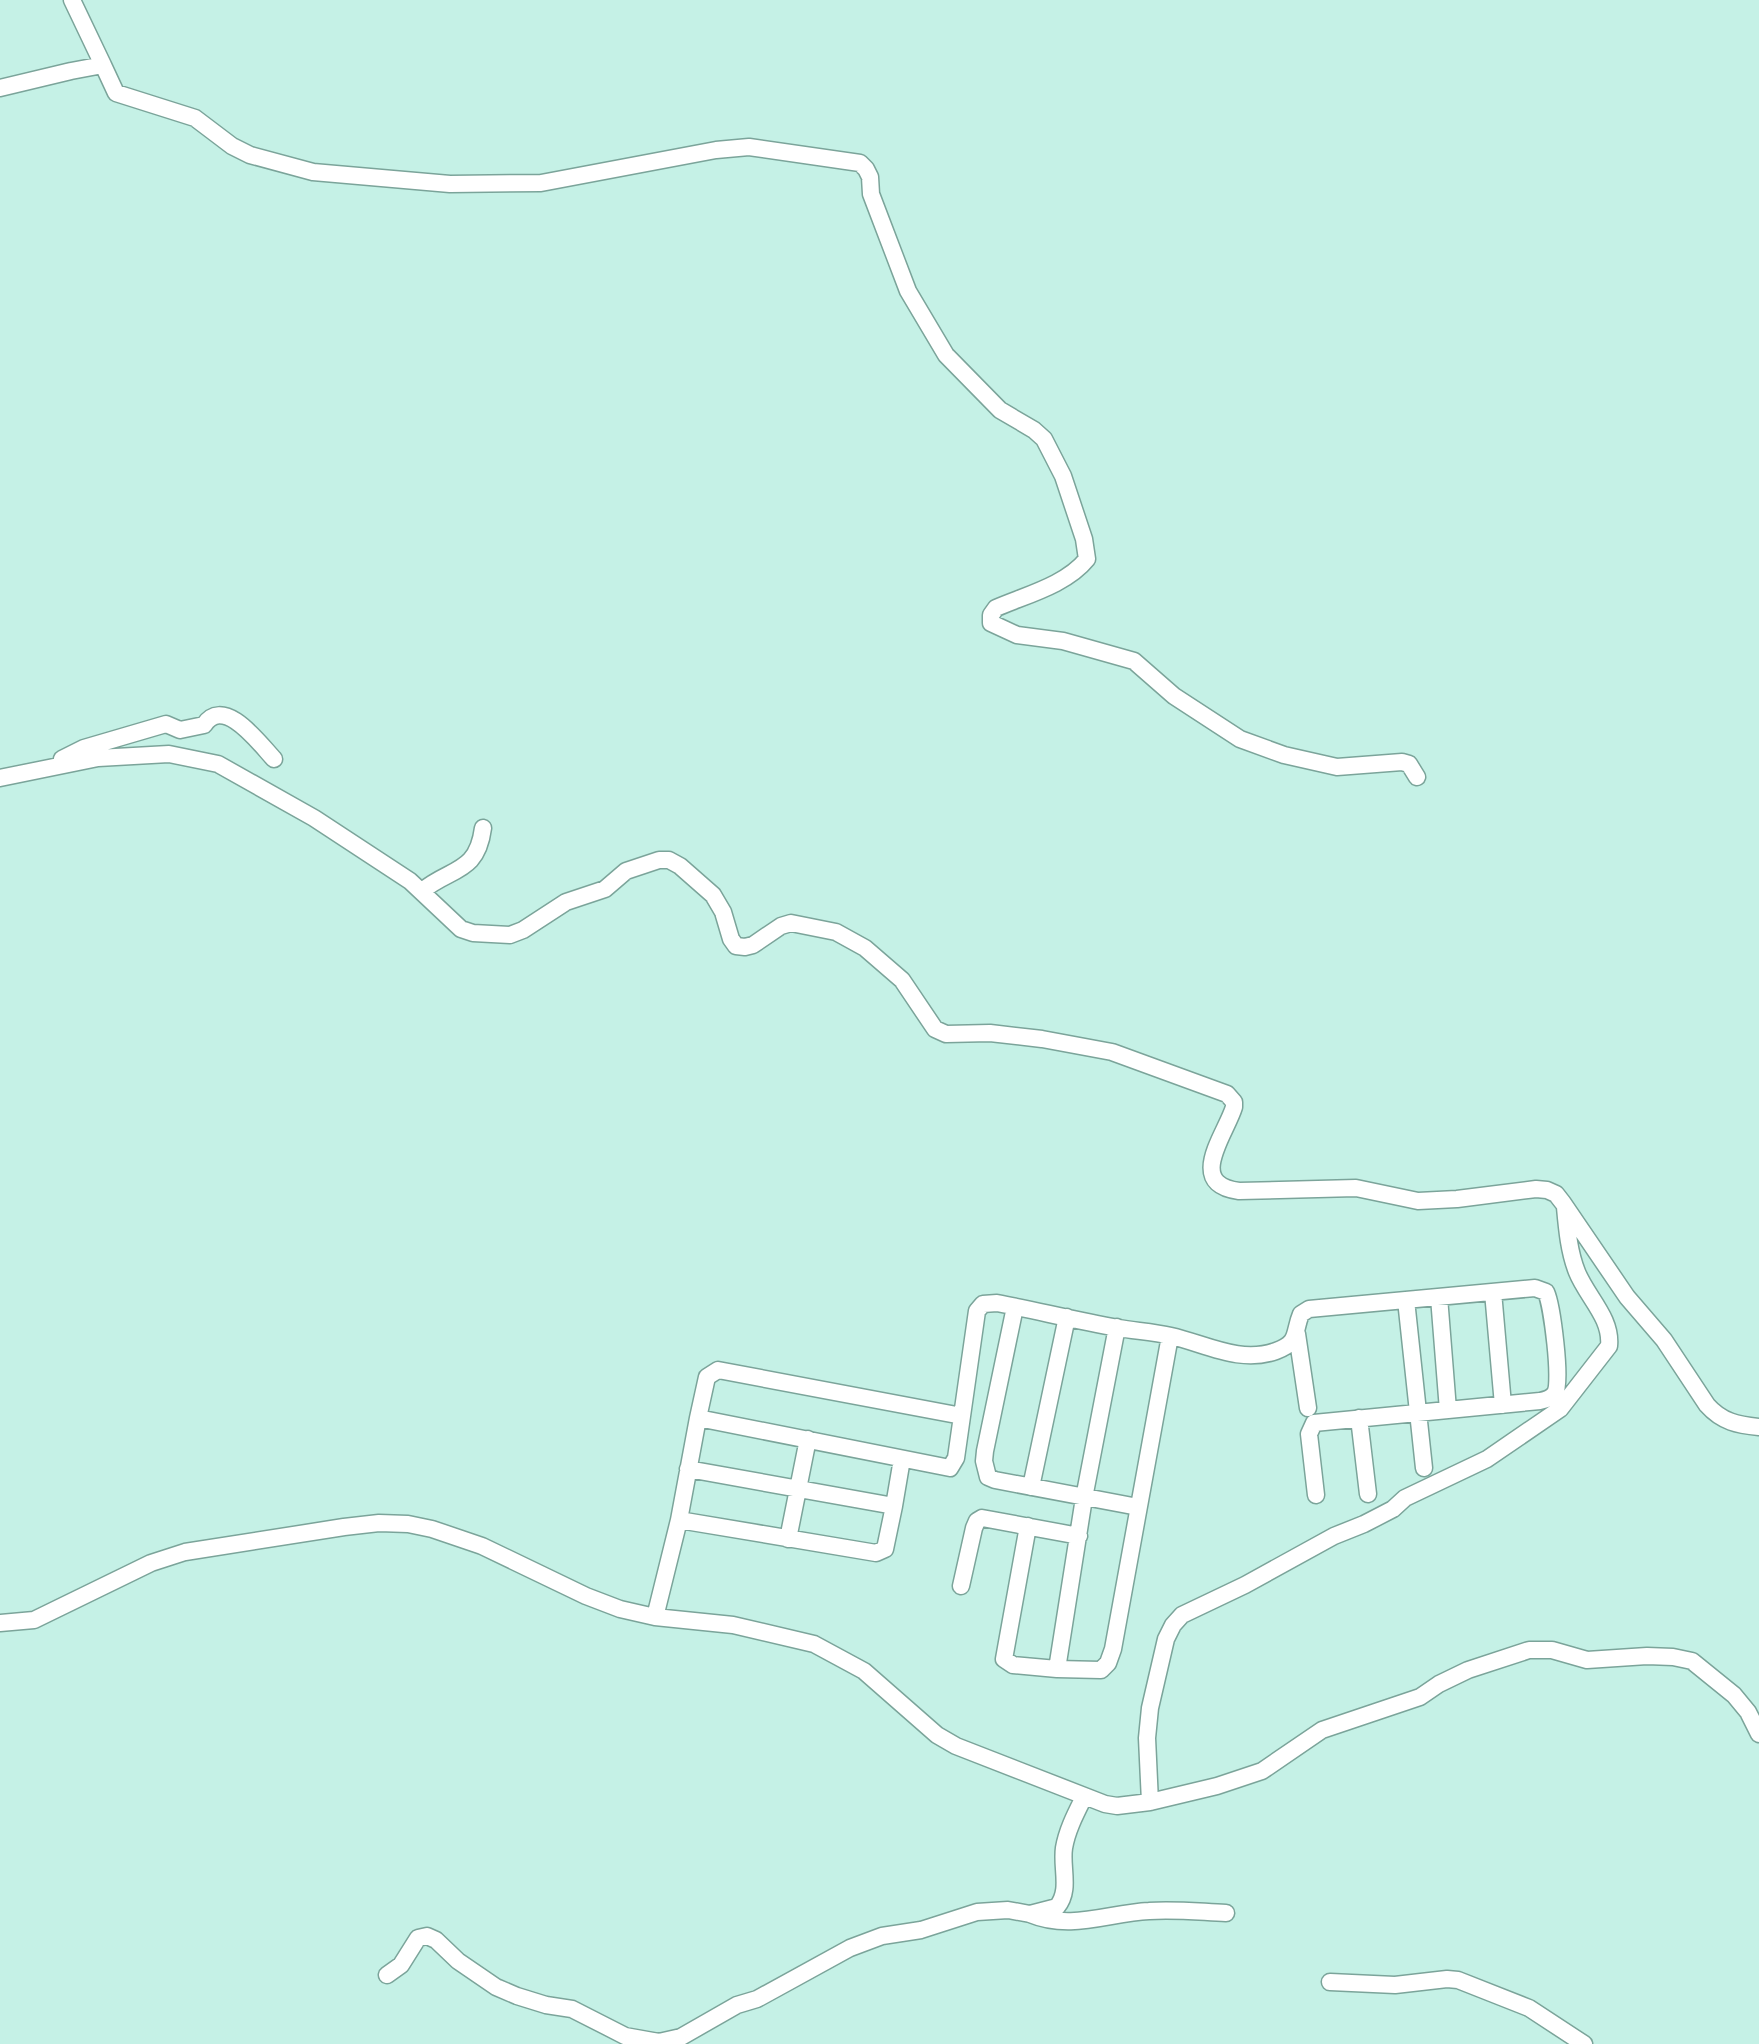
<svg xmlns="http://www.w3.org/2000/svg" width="1759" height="2044" font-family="Mulish,sans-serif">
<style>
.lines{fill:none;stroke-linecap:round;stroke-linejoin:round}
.minor-casing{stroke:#7ba49a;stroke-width:19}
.minor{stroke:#fff;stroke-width:16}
</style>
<rect width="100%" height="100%" fill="#c5f1e6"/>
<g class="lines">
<defs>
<path id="minor" d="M103 65 116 93 195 118 232 146 250 155 313 172 450 184 541 183 716 150 749 147 860 163 866 169 870 177 871 194 908 291 946 355 1000 410 1034 430 1044 439 1063 476 1084 539 1087 559C1066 585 1026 595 996 608L991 615V623L1017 635 1063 641 1134 661 1174 696 1240 739 1284 755 1337 767 1402 762 1409 764 1417 777
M0 88 71 71 103 65 72 0
M62 759 84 748 166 724 180 730 204 725C224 695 259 743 274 759
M0 778 98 758 169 754 218 764 314 818 410 881 461 929 473 933 510 935 523 930 566 902 605 889 626 871 659 860H669L680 866 713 895 723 912 731 939 736 946 745 947 753 945 781 926 791 923 836 932 865 948 902 980 935 1029 946 1034 990 1033 1042 1039 1112 1052 1227 1094 1234 1102V1107C1226 1134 1185 1184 1239 1191L1356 1188 1418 1201 1457 1199 1536 1189 1547 1190 1556 1194 1563 1203 1627 1297 1664 1340 1707 1405C1722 1422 1738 1425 1759 1427
M422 891C451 867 477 874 483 828
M1493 1292 1503 1405
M1439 1297 1448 1410
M1406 1300 1424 1468
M1015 1307 985 1451 984 1461 988 1477 995 1480 1138 1507
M1297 1334 1308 1408
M698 1418 707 1377 718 1370 962 1416 977 1311 983 1304 997 1303C1038 1311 1078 1321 1118 1328 1136 1331 1154 1332 1171 1336 1206 1344 1240 1364 1276 1351 1300 1342 1293 1333 1301 1314L1309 1309 1535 1288 1546 1292C1552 1305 1562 1382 1555 1393 1552 1398 1545 1400 1540 1401L1314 1423 1309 1434 1316 1495
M1359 1418 1368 1494
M688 1469 894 1506 902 1459
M1031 1487 1067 1317
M679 1520 876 1553 885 1549 894 1506
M1028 1526 1004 1659 1013 1665 1057 1669 1101 1670 1108 1663 1113 1649 1170 1336
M788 1539 808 1439
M961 1586 974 1528 977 1521 982 1518 1079 1536
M655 1617 679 1520 698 1418 950 1468 956 1458 962 1416
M0 1623 34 1620 151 1563 185 1552 344 1527 379 1523 408 1524 432 1529 482 1546 586 1596 620 1609 655 1617 733 1625 814 1644 864 1671 937 1735 956 1746 1105 1804 1117 1806 1150 1802 1217 1786 1262 1771 1322 1730 1420 1697 1439 1684 1468 1670 1529 1650H1552L1587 1660 1647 1656 1673 1657 1692 1661 1734 1695 1748 1712 1759 1734
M1057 1669 1084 1498 1117 1327
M1150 1802 1147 1738 1150 1708 1166 1639 1173 1625 1182 1615 1245 1585 1334 1536 1364 1524 1393 1509 1405 1498 1487 1459 1560 1409 1609 1346C1612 1318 1587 1297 1577 1272 1569 1252 1567 1229 1565 1207
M1030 1914C1071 1931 1108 1913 1149 1911 1174 1909 1201 1912 1226 1913
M387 1975 401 1965 418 1938 427 1936 436 1940 458 1961 496 1987 517 1996 546 2005 572 2009 625 2036 659 2042 681 2037 737 2005 757 1999 850 1948 882 1936 921 1930 977 1912 1008 1910 1030 1914 1057 1907C1071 1890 1061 1868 1064 1848 1067 1830 1076 1813 1084 1797
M1330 1982 1395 1985 1447 1979 1458 1980 1529 2008 1584 2044"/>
</defs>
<!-- minor casing -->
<use href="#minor" class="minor-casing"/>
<!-- minor -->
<use href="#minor" class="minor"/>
</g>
</svg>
